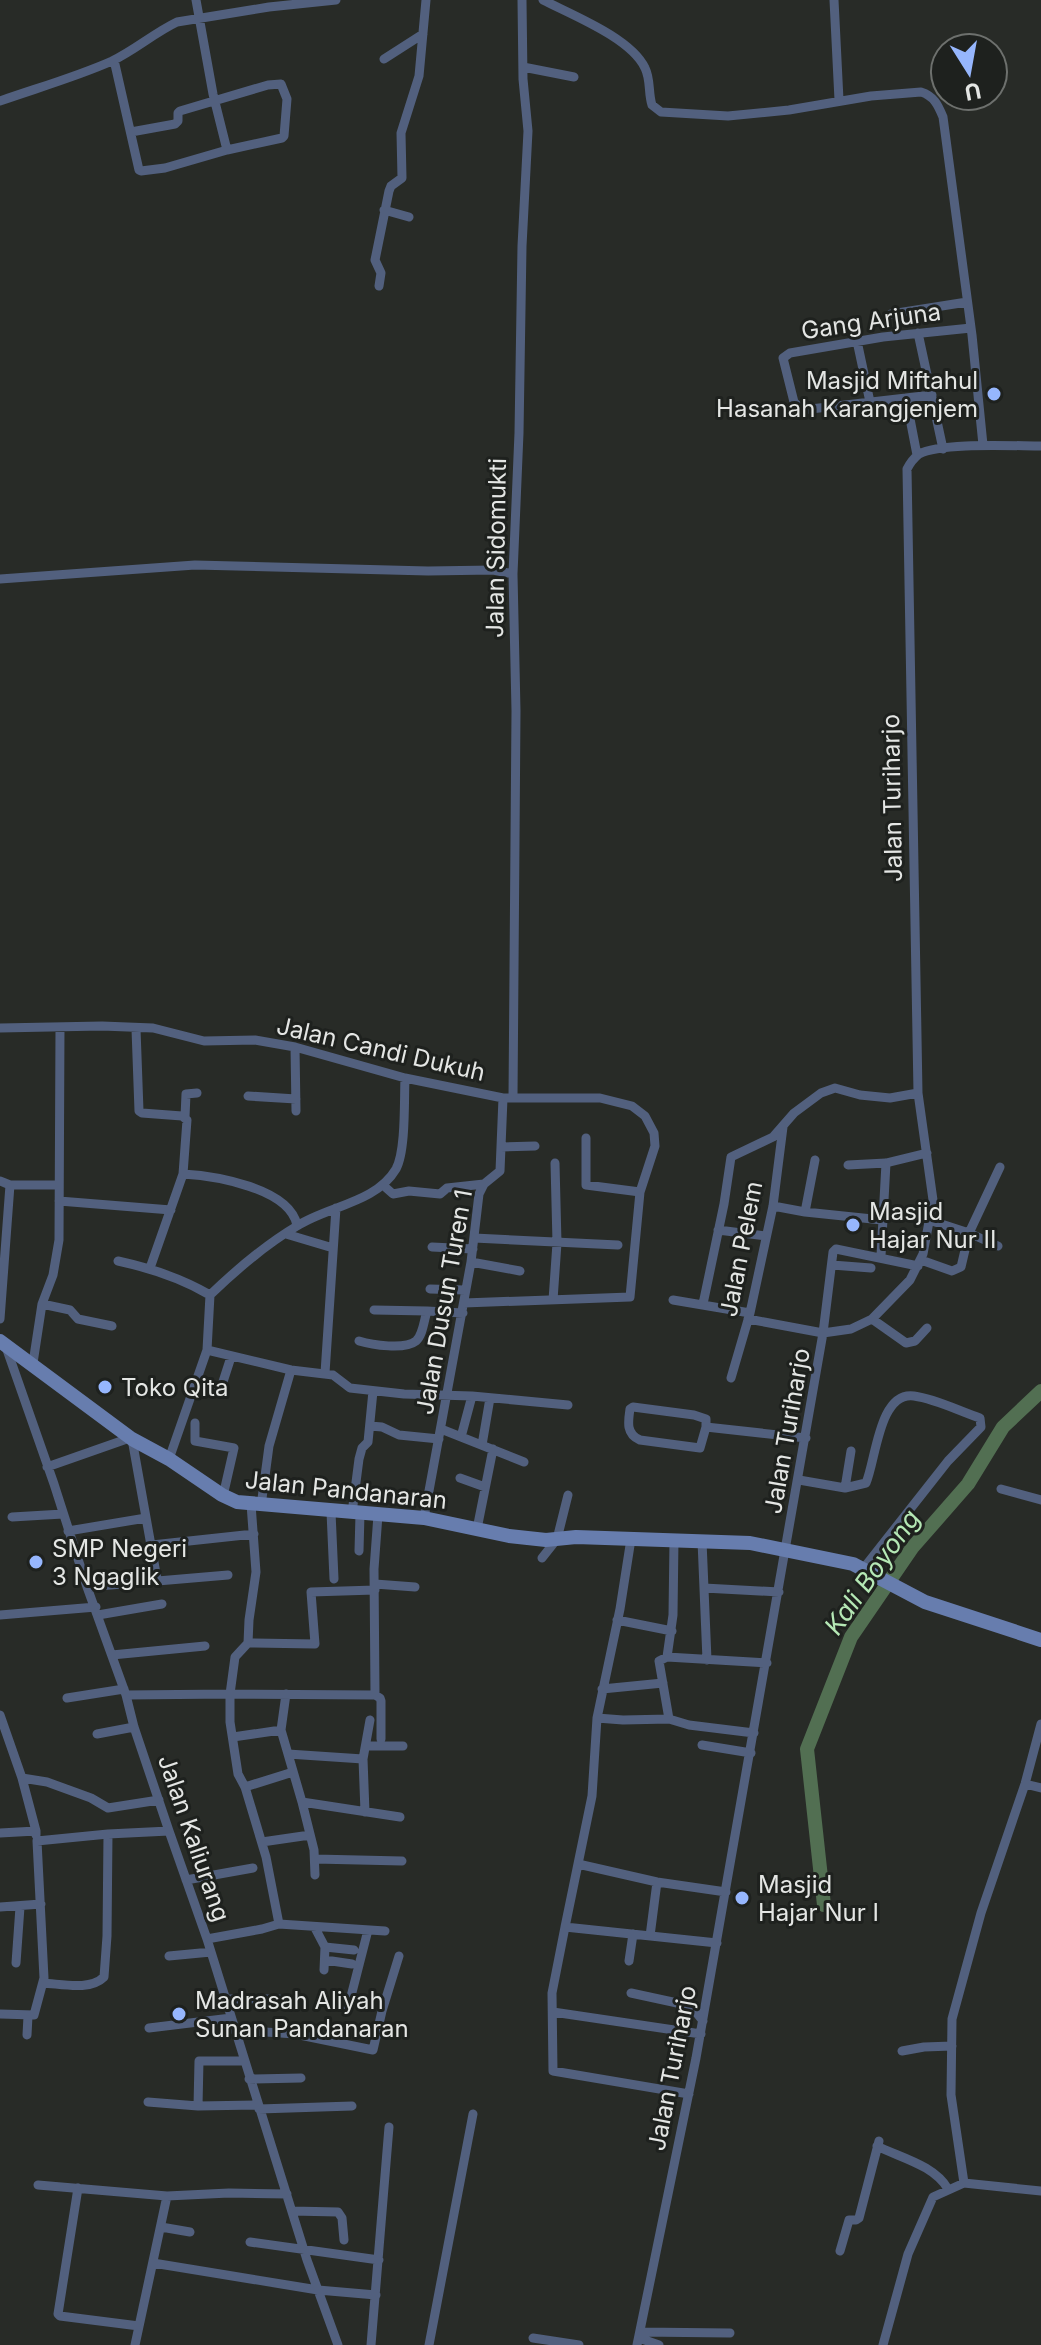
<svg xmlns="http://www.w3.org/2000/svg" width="1041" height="2345" font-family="Inter,sans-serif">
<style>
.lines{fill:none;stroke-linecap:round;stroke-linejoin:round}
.river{stroke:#526f52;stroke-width:14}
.minor{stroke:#52607e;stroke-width:9}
.secondary{stroke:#677dae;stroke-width:14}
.poi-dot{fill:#96b6fd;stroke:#1e211e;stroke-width:3}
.labels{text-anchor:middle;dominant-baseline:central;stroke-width:6;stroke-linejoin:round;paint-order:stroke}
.street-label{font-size:24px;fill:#e4e6e4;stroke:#1e211e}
.poi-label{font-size:24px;fill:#e4e6e4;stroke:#1e211e;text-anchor:start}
.water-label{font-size:26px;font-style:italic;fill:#b5e8b5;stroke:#1e211e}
</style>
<rect width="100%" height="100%" fill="#282b27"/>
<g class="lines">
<!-- river -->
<path class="river" d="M824 1905 807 1749 851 1637 912 1548 968 1484 1003 1427 1041 1391"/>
<!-- minor -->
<path class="minor" d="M196 0 213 94 227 150
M543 0C572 15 631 38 645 68 651 80 648 93 652 105L661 112 728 116 789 110 871 96 921 92C934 96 938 105 943 117L972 335 983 445
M834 0 839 100
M384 59 423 34
M114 60 139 170 141 171 165 168 227 150 282 138 284 136 287 99 281 84 268 85 180 111 178 113V121L175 124 131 132
M523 67 574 77
M0 101C37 88 76 77 112 61 135 50 154 33 177 22L269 7 336 0
M384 210 409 217
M379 286 381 273 375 260 389 191 391 186 402 178 401 133 419 76 426 0
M891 314 967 302
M918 333 943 449
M857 341 870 402
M932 395 802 410 794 402 783 358 790 353 883 337 971 328
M906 398 917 455
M0 579 195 565 428 571 493 570 513 574
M0 1028 102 1026 153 1028 204 1041 255 1040 295 1047 405 1078 503 1098H600L632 1106 645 1116 654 1133 655 1146 640 1192 630 1297 464 1303
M136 1029 139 1111 142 1113 182 1116 187 1120 183 1174 150 1268
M295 1047 296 1111
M248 1096 296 1099
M513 1098 516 711 513 574 519 433 522 246 528 131 523 79 522 0
M185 1117 186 1094 197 1093
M586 1138V1185L640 1192
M501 1147 535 1146
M848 1165 886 1163 927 1153
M183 1174C216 1176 289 1188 297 1225
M0 1181 10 1185H59
M384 1186 393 1194 409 1191 440 1194 447 1188 484 1184
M59 1201 171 1210
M773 1206 805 1212 882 1220
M805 1212 815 1160
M929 1220 969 1233 998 1246
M718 1230 766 1236
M286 1234 333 1248
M474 1238 618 1245
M432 1247 473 1249
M881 1256 886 1163
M921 1260 952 1271 961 1267 969 1233 1000 1167
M118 1261C150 1268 181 1278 210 1295
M471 1262 520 1271
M832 1265 871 1268
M430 1289 465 1290
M553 1300 557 1243 555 1163
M673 1300 750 1313
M42 1304 70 1310 78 1319 112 1326
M703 1304 724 1204 731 1157 773 1137 794 1113 821 1093 835 1088 860 1095 890 1098 918 1093
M427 1311 463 1313
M0 1319 10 1185
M748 1319 823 1333 833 1252 836 1249 918 1266
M872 1319 906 1343 915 1341 927 1328
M359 1341C372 1345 405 1350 416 1341 423 1335 424 1320 427 1311L374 1310
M6 1347 54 1484 87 1587 126 1695 134 1727 169 1831 207 1939 307 2260 338 2345
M207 1350 291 1370 333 1375 350 1388 404 1394 472 1396 568 1405
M33 1363 42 1304 53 1275 59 1240 60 1027
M325 1373 336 1208
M731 1378 750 1313 773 1206 783 1127
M195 1386 220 1391 231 1357
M195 1423V1441L234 1448 223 1496
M370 1426 382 1427 399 1435 439 1439
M706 1427 700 1448 640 1440C626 1434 628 1422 630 1409L633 1407 694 1415 706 1419V1427L806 1438
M441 1429 524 1462
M461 1437 472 1396
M132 1439 157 1579
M482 1445 490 1398
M169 1459 207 1350 210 1295C237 1269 265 1245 297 1226 328 1206 376 1203 396 1169 406 1151 404 1100 405 1078
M47 1467 124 1440
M460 1478 485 1487
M799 1480 845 1488 866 1483C876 1460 879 1391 914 1396 936 1399 959 1411 980 1418L981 1427 948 1461 863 1569
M845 1488 851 1451
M1001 1489 1041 1500
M261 1506 269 1446 291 1370
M331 1512 334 1579
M352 1513 359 1459 362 1448 368 1442 373 1391
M378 1515 374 1569 375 1695 380 1698 381 1701V1739
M12 1517 63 1514
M424 1518 471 1262 479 1194 484 1184 500 1171 503 1098
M477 1529 493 1449
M68 1531 146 1518
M631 1539 620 1609 597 1718 592 1796 565 1927 717 1943
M702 1541 707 1660
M152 1545 254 1534
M359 1551 360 1514
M542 1558 557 1539 568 1495
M375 1584 415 1587
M87 1587 228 1575
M704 1588 779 1592
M0 1615 96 1607
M98 1615 162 1604
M617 1620 672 1631
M248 1643 315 1644 311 1592 375 1590
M112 1655 205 1646
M667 1657 767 1663
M602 1689 663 1683
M286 1694 281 1730 302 1802 400 1817
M126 1695 230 1694 235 1657 248 1643 249 1620 256 1572 251 1504
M67 1698 124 1689
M0 1715 22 1778 36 1831
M597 1718 623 1720 669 1719 659 1661 667 1657 673 1615 674 1540
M669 1719 689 1725 754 1733
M97 1734 134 1727
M233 1737 281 1730
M702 1745 751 1753
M366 1746H403
M288 1754 363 1759
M22 1778 47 1782 91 1798 108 1808 159 1800
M1025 1784 1041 1788
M245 1787 293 1772
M302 1802 314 1850 315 1875
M365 1812 363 1759 370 1720
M0 1833 36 1831V1835
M262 1842 310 1835
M315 1859 402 1861
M578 1864 657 1882 726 1892
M186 1880 253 1868
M0 1907 41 1904
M279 1924 385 1931
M565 1927 552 1993 553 2071 689 2094
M315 1928 325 1947 324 1970
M650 1936 657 1882
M207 1939 262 1929 279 1924 266 1857 245 1787 238 1774 230 1722V1694L375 1695
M325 1947 354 1950
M169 1956 211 1952
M325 1960 352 1964
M629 1961 633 1934
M16 1963 20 1907
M43 1983C62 1984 90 1991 104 1977L107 1936 108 1834
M631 1993 691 2006 703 2021
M225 1999H279
M348 2008 368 1930
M553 2012 701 2034
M0 2014 34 2015 44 1978 37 1841 108 1834 169 1831
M149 2028 231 2018
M234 2030 295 2034 373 2050 382 2011 399 1956
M27 2035 28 2016
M902 2051 924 2047 952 2046
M249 2079 301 2078
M148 2102 198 2106 258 2105
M198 2106 199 2061H244
M259 2109 352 2106
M877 2146C901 2158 934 2165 948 2189
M964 2183 951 2095 952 2019 981 1913 1025 1784 1041 1724
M38 2185 167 2196
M78 2188 58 2314 60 2316 139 2326
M292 2211 338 2212 342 2218 344 2240
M161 2227 190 2232
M250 2242 379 2260
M840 2251 849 2220H856L859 2218 879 2141
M153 2263 318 2290 376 2295
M640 2332 730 2333
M533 2338 579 2345
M639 2338 659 2345
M135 2345 167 2196 229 2193 287 2194
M371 2345 389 2127
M429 2345 473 2114
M637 2345 696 2058 823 1333 851 1329 872 1319 910 1280 923 1254 933 1200 918 1093 907 469C910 463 914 458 919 454 941 442 1014 446 1041 446
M883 2345 908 2254 933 2197 964 2183 1041 2191"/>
<!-- secondary -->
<path class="secondary" d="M0 1341 132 1439 169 1459 222 1495 237 1502 424 1518 509 1536 546 1540 576 1537 750 1543 853 1564 925 1602 1041 1640"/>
</g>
<!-- markers -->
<g class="poi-dot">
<circle cx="994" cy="394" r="8"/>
<circle cx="853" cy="1225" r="8"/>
<circle cx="105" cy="1387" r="8"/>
<circle cx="36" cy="1562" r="8"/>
<circle cx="742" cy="1898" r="8"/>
<circle cx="179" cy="2014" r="8"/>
</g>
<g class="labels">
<!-- street labels -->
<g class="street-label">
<text transform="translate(871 321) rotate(-8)">Gang Arjuna</text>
<text transform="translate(496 548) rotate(-89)">Jalan Sidomukti</text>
<text transform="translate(892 798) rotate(-91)">Jalan Turiharjo</text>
<text transform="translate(381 1049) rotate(13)">Jalan Candi Dukuh</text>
<text transform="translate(741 1249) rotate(-79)">Jalan Pelem</text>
<text transform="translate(444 1302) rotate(-80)">Jalan Dusun Turen 1</text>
<text transform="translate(787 1431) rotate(-80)">Jalan Turiharjo</text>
<text transform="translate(346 1490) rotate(6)">Jalan Pandanaran</text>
<text transform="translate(194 1838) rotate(71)">Jalan Kaliurang</text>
<text transform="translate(672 2068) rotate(-79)">Jalan Turiharjo</text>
</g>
<!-- poi labels -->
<g class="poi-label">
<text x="978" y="380" text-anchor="end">Masjid Miftahul<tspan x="978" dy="28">Hasanah Karangjenjem</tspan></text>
<text x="869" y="1211">Masjid<tspan x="869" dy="28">Hajar Nur II</tspan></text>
<text x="121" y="1387">Toko Qita</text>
<text x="52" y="1548">SMP Negeri<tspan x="52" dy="28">3 Ngaglik</tspan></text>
<text x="758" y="1884">Masjid<tspan x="758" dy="28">Hajar Nur I</tspan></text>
<text x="195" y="2000">Madrasah Aliyah<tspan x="195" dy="28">Sunan Pandanaran</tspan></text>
</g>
<!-- water labels -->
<g class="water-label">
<text transform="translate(872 1572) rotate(-55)">Kali Boyong</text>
</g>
</g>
<!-- north arrow -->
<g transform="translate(969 72) rotate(169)"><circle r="38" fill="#1e211e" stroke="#6d706d" stroke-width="2"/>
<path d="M0-6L14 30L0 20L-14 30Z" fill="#96b6fd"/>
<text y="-12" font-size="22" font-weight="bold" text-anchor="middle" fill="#e4e6e4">U</text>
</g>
</svg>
